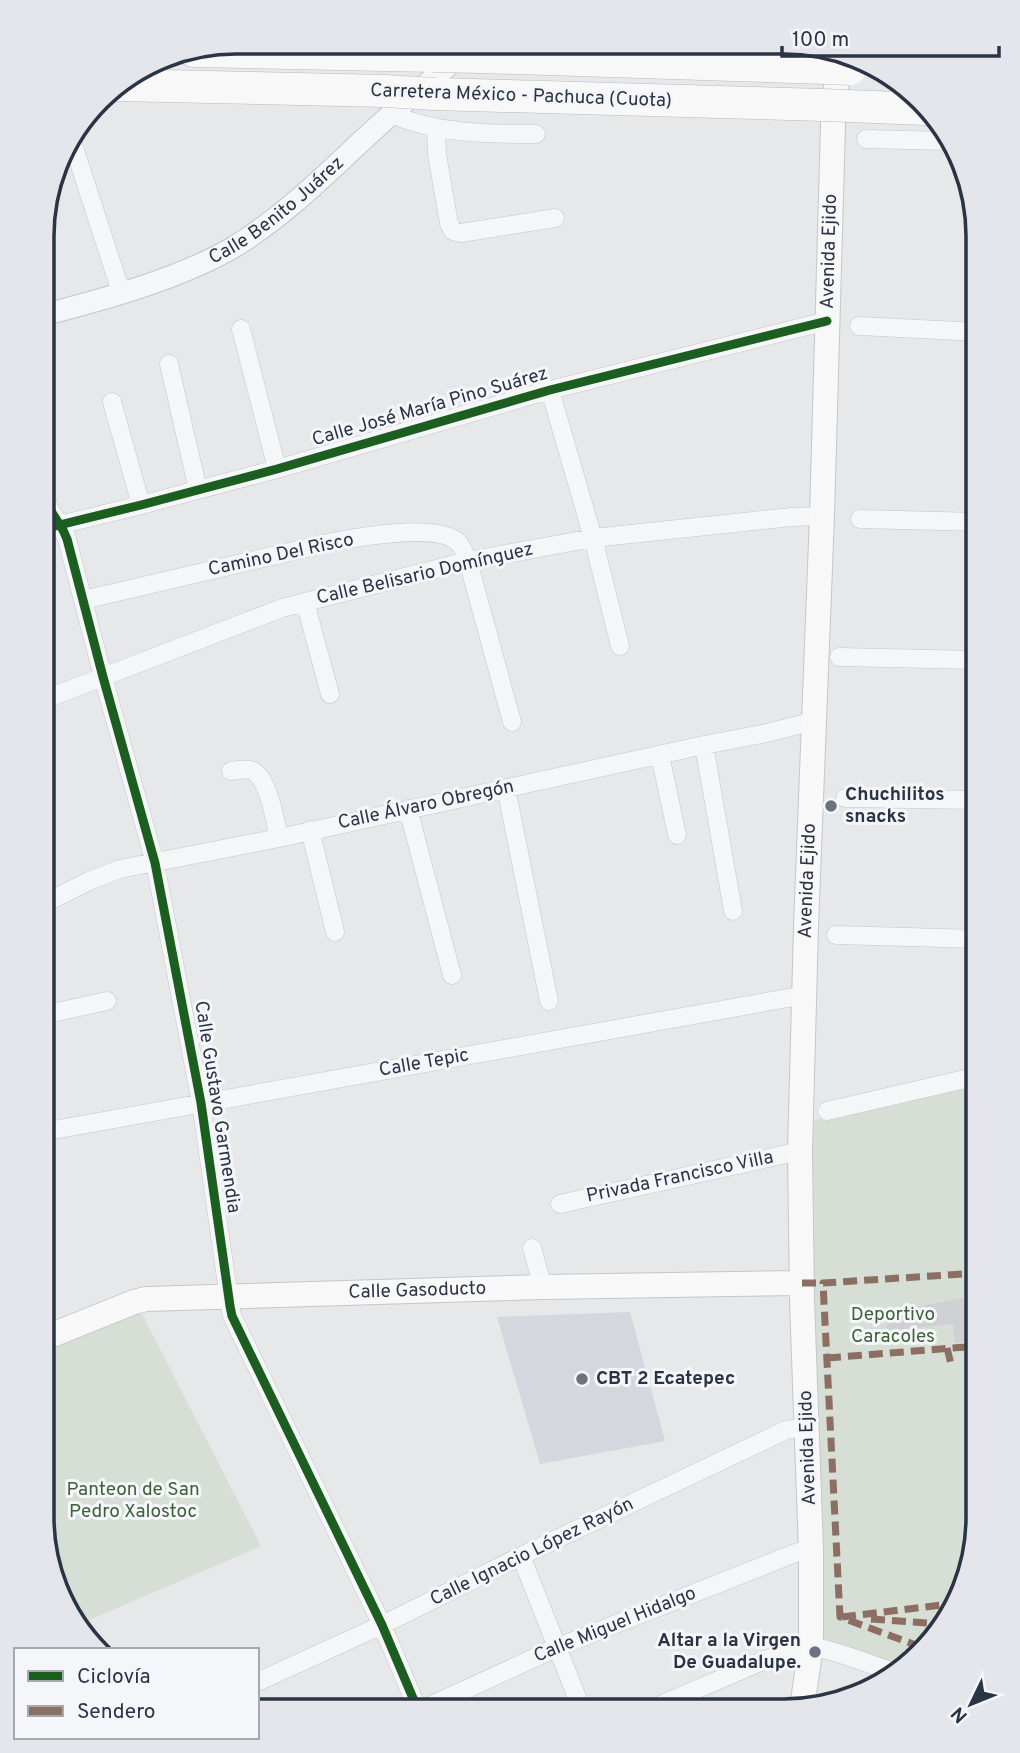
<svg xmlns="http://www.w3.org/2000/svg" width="1020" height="1753" font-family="Overpass,sans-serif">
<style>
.built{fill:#d4d7dd}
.green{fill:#d6ded6}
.building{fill:#ced0d3}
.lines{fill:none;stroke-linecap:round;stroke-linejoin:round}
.minor-casing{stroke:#c4c6c8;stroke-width:19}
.tertiary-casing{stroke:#c4c6c8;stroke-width:23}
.secondary-casing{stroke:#c4c6c8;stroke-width:26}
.motorway-casing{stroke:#b8bbbf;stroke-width:33}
.minor{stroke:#f5f6f7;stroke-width:18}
.tertiary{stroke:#f5f6f7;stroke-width:21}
.secondary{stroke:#f8f8f8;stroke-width:24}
.motorway{stroke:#f8f8f8;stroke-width:32}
.motorway-bridge-casing{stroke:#b8bbbf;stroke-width:33;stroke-linecap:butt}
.motorway-bridge{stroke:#f8f8f8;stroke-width:32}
.quiet{stroke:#8d6e63;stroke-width:7;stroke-dasharray:14 7;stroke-linecap:butt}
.cycleway-casing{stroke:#f4f6f9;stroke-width:13}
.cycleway{stroke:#1b5e20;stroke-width:9}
.poi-dot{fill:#6c737f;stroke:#f4f6f9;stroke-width:2.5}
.labels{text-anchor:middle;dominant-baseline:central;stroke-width:6;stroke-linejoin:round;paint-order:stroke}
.street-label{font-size:19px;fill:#2b3445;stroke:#f4f6f9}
.poi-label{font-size:19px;font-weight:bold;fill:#2b3445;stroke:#f4f6f9;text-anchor:start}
.park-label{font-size:19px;fill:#3f6138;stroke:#f4f6f9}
.rim{fill:none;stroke:#2b3445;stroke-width:3.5}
</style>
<rect width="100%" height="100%" fill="#e6e8ea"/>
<!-- built -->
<path class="built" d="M630 1312 665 1441 540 1464 497 1317Z"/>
<!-- green -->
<path class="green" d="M978 1079V1530L938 1635 892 1668 808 1640V1122Z
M141 1312 261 1546 82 1623 52 1579 42 1516V1349Z"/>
<!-- building -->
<path class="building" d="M963 1298 978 1324V1341L955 1343 953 1324 887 1331V1312Z"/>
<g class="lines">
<defs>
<path id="minor" d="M391 114C438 134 486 134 536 134
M436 129 437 154 449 224 453 231 461 233 555 218
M71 138 121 292
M866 139 946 141
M859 326 978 332
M241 329 277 469
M169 364 198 490
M550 390 593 538 620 646
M112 402 141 505
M43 486 49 508 63 530 67 539 103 677 155 863 201 1103 230 1306 232 1316 382 1625 418 1710
M860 519 978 522
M43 529 141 505 277 469 550 390 827 321
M83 600 332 542C359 537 437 523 458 542 463 547 465 555 468 561L512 722
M305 602 330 694
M839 657 978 660
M43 700 282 608 468 561 593 538 791 517 822 516
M704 745 733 911
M660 755 677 835
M231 771C238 770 246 768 253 771 269 779 275 821 279 838
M506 788 549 1001
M845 798 978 800
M408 809 452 975
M310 830 335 932
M43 904 89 881 120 869 279 838 704 745 767 733 814 721
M836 935 978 939
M43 1015 107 1001
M827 1111 978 1076
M42 1132 805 995
M560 1204 800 1151
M532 1248 543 1287
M521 1556 582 1710
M257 1682 382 1625 521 1556 786 1430 808 1427
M421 1710 558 1647 798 1552 811 1551
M646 1711 791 1649C798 1648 806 1646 813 1647 835 1650 866 1663 888 1670"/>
<g id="tertiary">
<path id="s1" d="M43 315C105 299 179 279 234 247 283 217 323 177 365 138 396 109 429 82 462 54"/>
</g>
<g id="secondary">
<path id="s2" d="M42 1339 134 1302 146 1299 543 1287 802 1283"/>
<path id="s3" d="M802 1708 811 1646V1551L802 1300 800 1151 806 927 822 516 833 125 839 55"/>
</g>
<path id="motorway" d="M193 51 433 56
M481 57 826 68
M118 85 385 91
M435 94 823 105
M848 106 924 109"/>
</defs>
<!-- minor casing -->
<use href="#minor" class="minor-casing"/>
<!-- tertiary casing -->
<use href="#tertiary" class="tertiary-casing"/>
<!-- secondary casing -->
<use href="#secondary" class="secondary-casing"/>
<!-- motorway casing -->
<use href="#motorway" class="motorway-casing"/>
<!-- minor -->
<use href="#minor" class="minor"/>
<!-- tertiary -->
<use href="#tertiary" class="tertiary"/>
<!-- secondary -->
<use href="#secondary" class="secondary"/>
<!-- motorway -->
<use href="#motorway" class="motorway"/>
<defs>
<path id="motorway-bridge" d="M433 56 481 57
M826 68 850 69
M385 91 435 94
M823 105 848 106"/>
</defs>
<!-- motorway-bridge casing -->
<use href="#motorway-bridge" class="motorway-bridge-casing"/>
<!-- motorway-bridge -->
<use href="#motorway-bridge" class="motorway-bridge"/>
<!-- quiet -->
<path class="quiet" d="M802 1283H823
M947 1348 952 1368
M827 1358 978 1346
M842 1617 950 1604
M871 1619 942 1624
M921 1647 840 1617 823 1283 978 1273"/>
<defs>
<path id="cycleway" d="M43 486 49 508 63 530 67 539 103 677 155 863 201 1103 230 1306 232 1316 382 1625 418 1710
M43 529 141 505 277 469 550 390 827 321"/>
</defs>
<!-- cycleway casing -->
<use href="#cycleway" class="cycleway-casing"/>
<!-- cycleway -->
<use href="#cycleway" class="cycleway"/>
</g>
<!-- markers -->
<g class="poi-dot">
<circle cx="831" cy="806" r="7"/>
<circle cx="582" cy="1379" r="7"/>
<circle cx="815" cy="1652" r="7"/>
</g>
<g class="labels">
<!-- street labels -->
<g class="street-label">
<text transform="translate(521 96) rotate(2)">Carretera México - Pachuca (Cuota)</text>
<text stroke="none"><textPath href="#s1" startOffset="259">Calle Benito Juárez</textPath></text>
<text stroke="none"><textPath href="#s3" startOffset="1458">Avenida Ejido</textPath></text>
<text transform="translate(430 407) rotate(-16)">Calle José María Pino Suárez</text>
<text transform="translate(281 555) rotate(-12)">Camino Del Risco</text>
<text transform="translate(425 574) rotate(-13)">Calle Belisario Domínguez</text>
<text transform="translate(426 805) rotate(-12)">Calle Álvaro Obregón</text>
<text stroke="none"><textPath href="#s3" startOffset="828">Avenida Ejido</textPath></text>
<text transform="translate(424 1063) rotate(-10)">Calle Tepic</text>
<text transform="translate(217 1107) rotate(81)">Calle Gustavo Garmendia</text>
<text transform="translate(680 1177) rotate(-12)">Privada Francisco Villa</text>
<text stroke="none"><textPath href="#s2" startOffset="383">Calle Gasoducto</textPath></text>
<text transform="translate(808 1448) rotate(-92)">Avenida Ejido</text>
<text transform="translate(532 1552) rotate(-26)">Calle Ignacio López Rayón</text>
<text transform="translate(615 1625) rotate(-22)">Calle Miguel Hidalgo</text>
</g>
<!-- poi labels -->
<g class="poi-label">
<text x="845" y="795">Chuchilitos<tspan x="845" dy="22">snacks</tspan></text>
<text x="596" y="1379">CBT 2 Ecatepec</text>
<text x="801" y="1641" text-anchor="end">Altar a la Virgen<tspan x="801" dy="22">De Guadalupe.</tspan></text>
</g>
<!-- park labels -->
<g class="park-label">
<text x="893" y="1315">Deportivo<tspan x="893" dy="22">Caracoles</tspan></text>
<text x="133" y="1490">Panteon de San<tspan x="133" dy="22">Pedro Xalostoc</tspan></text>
</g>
</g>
<!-- crop -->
<path d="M0 0H1020V1753H0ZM236 54H784A182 182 0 0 1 966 236V1517A182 182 0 0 1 784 1699H236A182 182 0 0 1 54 1517V236A182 182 0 0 1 236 54Z" fill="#e4e6eb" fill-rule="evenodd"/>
<path class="rim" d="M236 54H784A182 182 0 0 1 966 236V1517A182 182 0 0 1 784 1699H236A182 182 0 0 1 54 1517V236A182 182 0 0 1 236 54Z"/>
<!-- legend -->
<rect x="14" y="1648" width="245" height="91" fill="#f4f6f9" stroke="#a4a8b1" stroke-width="2"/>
<rect x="28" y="1671" width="35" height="10" fill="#1b5e20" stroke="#a4a8b1" stroke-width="2"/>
<text x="77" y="1683" font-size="21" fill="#2b3445">Ciclovía</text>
<rect x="28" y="1706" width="35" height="10" fill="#8d6e63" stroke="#a4a8b1" stroke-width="2"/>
<text x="77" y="1718" font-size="21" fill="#2b3445">Sendero</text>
<!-- north arrow -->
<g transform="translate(971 1704) rotate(227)" stroke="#f4f6f9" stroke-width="5" paint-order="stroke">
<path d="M0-5L12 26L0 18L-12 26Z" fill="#2b3445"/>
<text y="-10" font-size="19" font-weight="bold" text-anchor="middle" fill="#2b3445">N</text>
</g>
<!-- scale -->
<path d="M782 46v10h217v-10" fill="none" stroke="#2b3445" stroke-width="3.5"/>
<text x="792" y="46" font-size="21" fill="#2b3445" stroke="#f4f6f9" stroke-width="5" paint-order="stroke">100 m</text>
</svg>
